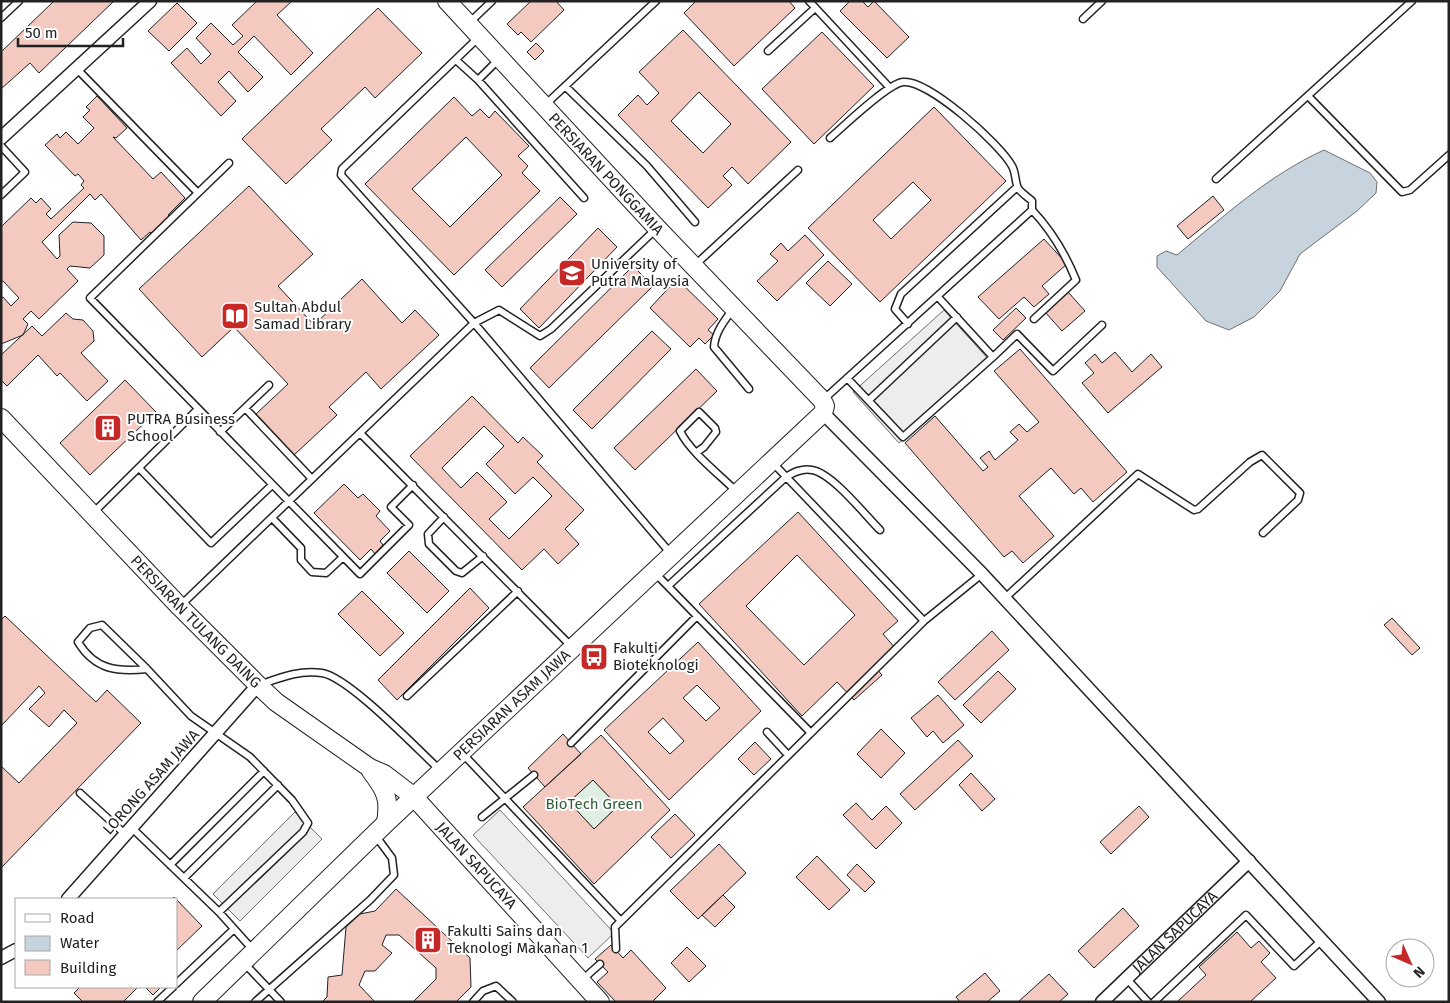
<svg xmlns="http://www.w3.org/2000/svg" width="1450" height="1003" font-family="'Fira Sans',sans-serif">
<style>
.green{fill:#e0efe3;stroke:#6f6f6f}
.parking{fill:#ededed;stroke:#6f6f6f}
.water{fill:#c7d3dd;stroke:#6f6f6f}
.building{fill:#f3c9c0;stroke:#222;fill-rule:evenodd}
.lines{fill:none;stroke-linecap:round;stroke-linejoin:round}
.lane-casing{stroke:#222;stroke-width:9}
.street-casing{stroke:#222;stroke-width:15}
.secondary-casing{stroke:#222;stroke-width:20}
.lane{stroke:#fff;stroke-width:6}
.street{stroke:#fff;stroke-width:12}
.secondary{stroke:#fff;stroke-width:18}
.labels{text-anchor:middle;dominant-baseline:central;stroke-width:4;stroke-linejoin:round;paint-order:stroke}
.street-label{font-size:15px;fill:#222;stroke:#fff}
.poi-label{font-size:15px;fill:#222;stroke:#fff;text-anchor:start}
.park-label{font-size:15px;fill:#2f5e38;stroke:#fff}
</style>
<rect width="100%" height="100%" fill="#fff"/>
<!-- green -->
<path class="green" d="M593 780 618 806 594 829 569 802Z"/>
<!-- parking -->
<path class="parking" d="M944 310 990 361 899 443 853 392Z
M500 810 614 933 588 958 473 835Z
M295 812 322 839 240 921 213 894Z"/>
<!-- water -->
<path class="water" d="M1324 150 1370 173 1377 182 1376 193 1357 211 1300 254 1280 291 1254 317 1229 330 1206 321 1157 267V256L1166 251 1177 255C1224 216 1269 175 1324 150Z"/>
<!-- building -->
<path class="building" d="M54 1H114L39 73 30 63 1 89V52Z
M257 1H292L277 15 313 53 291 75 254 36 238 52 263 77 248 92 229 71 218 82 236 101 221 116 171 63 187 48 201 64 211 54 196 38 211 23 233 45 243 36 232 25Z
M531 1H556L564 10 531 42 521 32 518 35 507 24Z
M696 1H789L795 8 734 66 684 13Z
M850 1H862L868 7 874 1 909 37 887 58 840 11Z
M177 3 197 23 169 51 148 31Z
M378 8 422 53 375 98 365 87 321 129 332 140 286 184 242 139Z
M683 30 791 142 748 184 732 167 723 176 732 185 708 208 618 115 638 95 647 105 659 93 639 72ZM699 92 731 124 703 153 671 121Z
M822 32 874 86 814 144 762 89Z
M536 43 544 51 535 60 527 52Z
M97 96 127 128 116 138 113 137 153 179 161 172 185 198 168 215 172 219 154 236 150 232 141 240 101 194 95 200 90 194 42 242 57 259 60 256 59 235 73 222 91 223 104 236V255L90 268 70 266 67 269 78 281 39 319 31 311 23 319 28 324 23 335 1 344V298L3 297 11 306 19 298 3 281 1 282V227L31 198 36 203 41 198 51 209 46 214 51 219 84 188 81 185 84 181 78 174 75 176 45 145 57 134 60 138 66 132 78 144 94 128 83 117 90 110 86 107Z
M454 97 472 116 480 109 489 118 495 111 529 146 518 156 528 166 522 173 540 191 454 275 365 184ZM466 137 502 175 450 227 412 189Z
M934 107 1006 181 880 302 808 228ZM913 182 931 200 891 239 873 220Z
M249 186 313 254 278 286 314 325 362 279 402 323 415 310 439 335 381 389 366 372 329 407 337 415 294 455 256 414 288 384 234 327 202 357 139 289Z
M1213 196 1224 210 1188 239 1177 226Z
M560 197 577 214 502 287 485 270Z
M598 228 617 247 539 328 520 309Z
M805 235 824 255 777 301 757 281 778 261 770 254 781 243 788 251Z
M1044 239 1067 264 1042 286 1049 294 1034 307 1024 297 999 319 978 297Z
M828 261 852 284 830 306 806 283Z
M633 266 653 286 549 388 530 368Z
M677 279 718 319 708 330 714 335 705 344 699 338 690 347 650 308Z
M1068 292 1085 311 1062 331 1045 312Z
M1016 308 1026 318 1003 340 993 330Z
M66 313 73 319 83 320 93 331 94 341 81 353 108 381 87 401 60 373 57 376 38 355 7 386 1 380V355L32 326 42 336Z
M652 331 671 349 592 429 573 410Z
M1020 349 1127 472 1093 502 1081 488 1074 494 1051 468 1019 496 1054 536 1023 563 1012 551 1004 557 905 443 935 416 983 471 988 467 980 458 989 451 995 460 1018 440 1010 432 1019 424 1027 432 1039 422 994 371Z
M1115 352 1132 372 1151 354 1162 367 1108 413 1082 383 1094 373 1085 363 1095 354 1102 363Z
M696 369 717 391 635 470 614 448Z
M125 380 156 412 90 475 60 443Z
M472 396 518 443 523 437 543 456 537 462 584 510 565 529 579 544 558 564 544 549 522 570 410 456ZM484 426 504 446 486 464 515 494 533 477 552 496 509 539 489 519 507 502 477 472 461 488 442 468Z
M344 484 358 498 363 494 380 511 376 516 390 531 380 541 383 545 375 554 371 549 360 560 314 513Z
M798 512 898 621 883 634 896 649 876 668 882 675 854 700 837 682 802 716 699 604ZM797 555 855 615 804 665 746 606Z
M409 551 449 591 427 613 387 573Z
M470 588 489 608 397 700 378 680Z
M362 591 404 633 380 656 338 614Z
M5 616 96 702 107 690 141 723 1 868V766L19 783 77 723 64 710 49 727 29 709 45 693 39 686 1 726V620Z
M1392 618 1420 648 1412 655 1384 625Z
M992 631 1009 650 955 700 938 682Z
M698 642 761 711 669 800 604 730ZM697 685 720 708 706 721 683 698ZM663 718 684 741 670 754 648 732Z
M998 671 1016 689 981 723 963 705Z
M938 695 964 725 943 743 933 731 927 737 911 718Z
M881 729 905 753 881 778 857 754Z
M563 734 581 754 545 787 528 768Z
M601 735 670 810 594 884 523 807ZM593 780 618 806 594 829 569 802Z
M958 740 973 756 915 810 900 794Z
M755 742 771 759 754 775 738 759Z
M971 773 995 799 982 811 959 785Z
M856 803 872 820 886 806 902 823 876 849 843 815Z
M1139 806 1149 817 1111 854 1100 842Z
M675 814 695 835 671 858 651 837Z
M719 844 746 873 698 919 670 891Z
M817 856 850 890 829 910 796 877Z
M857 864 875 882 865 892 847 875Z
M396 889 470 958 471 987 456 1002H413L436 979V968L399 935H386L382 945 392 953 375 971H365L359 985 375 1002H322L327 997 328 977 342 975 346 927 360 914 375 911Z
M723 895 735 907 715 927 702 915Z
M174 897 202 926 176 951V899H172Z
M1123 908 1139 926 1094 968 1078 951Z
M1237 932 1251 948 1259 941 1270 953 1261 962 1276 978 1250 1002H1177L1206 975 1199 967Z
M611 945 623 958 631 950 666 988 652 1002H616L597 982 608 972 595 959Z
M687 947 706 966 689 982 671 963Z
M985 973 1000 991 987 1002H960L956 997Z
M1049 974 1068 994 1059 1002H1018Z
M80 987H138L123 1002H83L74 993Z
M145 987H161L153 995Z"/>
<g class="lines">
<defs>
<path id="lane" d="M809 1 890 88
M1 18 19 1
M1083 19 1102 1
M469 23 492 1
M479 37 342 169 341 175 474 323 672 555
M768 51 815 8
M456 60 478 80 499 59
M77 69 198 193 90 298 360 574 409 525 391 507 413 485
M478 80 584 198
M565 86 647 166 695 222
M1309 97 1402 192 1410 190 1449 155
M546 104 656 1
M1 146 25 172 1 195
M1216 179 1412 1
M198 193 229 163
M1032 210C1052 231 1065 253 1076 280L1034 319
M694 266 798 170
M733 309C725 320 715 332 714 347L749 389
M908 324 895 309 901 294 1017 187
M993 357 1017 334 1053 371 1102 325
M847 378 903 437 993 357 938 297
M269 385 245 408 312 479
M823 400 1032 210V201C1028 197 1021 193 1018 188 1015 182 1016 173 1012 166 1000 144 928 79 903 82 887 84 844 126 830 138
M869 400 957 317
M220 432 245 408
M360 433 572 647
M697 452 704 447 716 432 715 428 699 412 680 431C690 452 720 475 737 492
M772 462 924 621
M139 468 211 543 272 485
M92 514 198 409
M444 517 428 534 429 544 456 571 462 573 483 556
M272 518 301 548V560L312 572 326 573 343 557
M655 573 811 733
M668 586 786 477C794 472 802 468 812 470 832 473 865 515 880 530
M1004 599 1138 474 1194 510 1198 509 1250 462 1262 455 1300 493 1298 500 1263 533
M180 606 474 323 499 310 540 336 551 329 656 229
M147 669 102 625 90 628 78 642C95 670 117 672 147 669L191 716 250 757 292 800 308 823 303 832 219 912 254 951
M262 684C282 677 299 670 322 673 349 677 418 750 441 771
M407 696 518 591
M767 732 788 755
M571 743 697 616
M462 753 621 921
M80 793 126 835
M482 817 534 775
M132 828 219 912
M170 865 264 771
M184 878 278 785
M616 949 615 927 924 621 982 574
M244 963 281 1002
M1126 978 1148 1002
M582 980 600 964
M176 984 234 929
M157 1002 173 987
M255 1002 370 900 394 875 392 858 375 835
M473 1002 483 991 496 986 513 1002
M1154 1002 1246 915 1294 966 1322 940"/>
<g id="street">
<path d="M1 138 150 1"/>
<path d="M823 413 982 574 1379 1002"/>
<path d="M68 899 258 685"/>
<path d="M1 958 16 950"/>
<path id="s1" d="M1102 1002 1249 861"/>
</g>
<g id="secondary">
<path id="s2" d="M1 418 180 607 258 685 276 702 370 768 384 774 414 797 600 1002"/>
<path d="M371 771C386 791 390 798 386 823"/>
<path id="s3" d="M202 1002 386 823 823 413 825 406 822 400 657 228 447 1"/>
</g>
</defs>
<!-- lane casing -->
<use href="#lane" class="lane-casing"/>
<!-- street casing -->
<use href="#street" class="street-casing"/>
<!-- secondary casing -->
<use href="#secondary" class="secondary-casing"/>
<!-- lane -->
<use href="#lane" class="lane"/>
<!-- street -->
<use href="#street" class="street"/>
<!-- secondary -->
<use href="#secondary" class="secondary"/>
</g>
<!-- icons -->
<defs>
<symbol id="university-square" viewBox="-11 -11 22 22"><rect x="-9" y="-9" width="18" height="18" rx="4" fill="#c62828" stroke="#fff"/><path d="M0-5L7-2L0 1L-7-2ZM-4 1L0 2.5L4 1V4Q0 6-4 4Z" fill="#fff"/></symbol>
<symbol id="library-square" viewBox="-11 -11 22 22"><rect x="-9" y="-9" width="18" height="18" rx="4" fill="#c62828" stroke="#fff"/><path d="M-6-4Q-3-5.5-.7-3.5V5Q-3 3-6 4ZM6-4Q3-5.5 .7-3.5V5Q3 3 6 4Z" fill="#fff"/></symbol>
<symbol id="building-square" viewBox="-11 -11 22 22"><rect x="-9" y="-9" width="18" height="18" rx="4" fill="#c62828" stroke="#fff"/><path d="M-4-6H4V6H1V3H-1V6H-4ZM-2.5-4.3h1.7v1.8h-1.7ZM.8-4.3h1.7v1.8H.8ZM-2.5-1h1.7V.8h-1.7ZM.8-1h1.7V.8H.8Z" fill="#fff"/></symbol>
<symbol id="bus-square" viewBox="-11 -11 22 22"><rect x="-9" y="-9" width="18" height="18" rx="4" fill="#c62828" stroke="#fff"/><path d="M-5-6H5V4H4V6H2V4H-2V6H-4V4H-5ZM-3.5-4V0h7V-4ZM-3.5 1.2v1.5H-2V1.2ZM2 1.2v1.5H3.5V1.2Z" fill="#fff"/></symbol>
</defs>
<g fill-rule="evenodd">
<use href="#university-square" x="556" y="257" width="32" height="32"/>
<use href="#library-square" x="219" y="300" width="32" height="32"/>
<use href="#building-square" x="92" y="412" width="32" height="32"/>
<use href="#bus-square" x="578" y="641" width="32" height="32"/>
<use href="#building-square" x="412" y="924" width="32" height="32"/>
</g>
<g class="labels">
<!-- street labels -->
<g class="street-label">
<text transform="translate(606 174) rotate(47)">PERSIARAN PONGGAMIA</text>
<text stroke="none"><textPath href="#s2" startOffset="282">PERSIARAN TULANG DAING</textPath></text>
<text stroke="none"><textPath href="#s3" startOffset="429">PERSIARAN ASAM JAWA</textPath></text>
<text transform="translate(151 782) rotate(-48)">LORONG ASAM JAWA</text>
<text stroke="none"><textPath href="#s2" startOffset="656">JALAN SAPUCAYA</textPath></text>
<text stroke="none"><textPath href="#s1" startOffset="101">JALAN SAPUCAYA</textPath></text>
</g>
<!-- poi labels -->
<g class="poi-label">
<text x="591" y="264">University of<tspan x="591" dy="17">Putra Malaysia</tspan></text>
<text x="254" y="307">Sultan Abdul<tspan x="254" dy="17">Samad Library</tspan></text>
<text x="127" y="419">PUTRA Business<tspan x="127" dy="17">School</tspan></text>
<text x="613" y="648">Fakulti<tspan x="613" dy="17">Bioteknologi</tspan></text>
<text x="447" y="931">Fakulti Sains dan<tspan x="447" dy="17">Teknologi Makanan 1</tspan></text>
</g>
<!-- park labels -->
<g class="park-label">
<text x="594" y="804">BioTech Green</text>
</g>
</g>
<!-- border -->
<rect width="1450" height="1003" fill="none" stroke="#222222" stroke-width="5"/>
<!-- legend -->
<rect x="15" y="898" width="162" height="90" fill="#ffffff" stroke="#a7a7a7"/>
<rect x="25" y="914" width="25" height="8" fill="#ffffff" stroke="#a7a7a7"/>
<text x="60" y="923" font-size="15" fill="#222222">Road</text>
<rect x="25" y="936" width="25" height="15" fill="#c7d3dd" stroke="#a7a7a7"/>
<text x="60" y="948" font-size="15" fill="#222222">Water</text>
<rect x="25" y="960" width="25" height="15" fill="#f3c9c0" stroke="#a7a7a7"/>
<text x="60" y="973" font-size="15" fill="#222222">Building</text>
<!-- north arrow -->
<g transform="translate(1410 963) rotate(135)"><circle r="24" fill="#ffffff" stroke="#a7a7a7"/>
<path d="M0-4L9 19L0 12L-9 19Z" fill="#c62828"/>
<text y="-8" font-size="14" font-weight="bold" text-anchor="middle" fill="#222222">N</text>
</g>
<!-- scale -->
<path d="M18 38v8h105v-8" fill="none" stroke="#222222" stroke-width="2.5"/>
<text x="25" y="38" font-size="15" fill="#222222" stroke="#ffffff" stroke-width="4" paint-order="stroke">50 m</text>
</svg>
